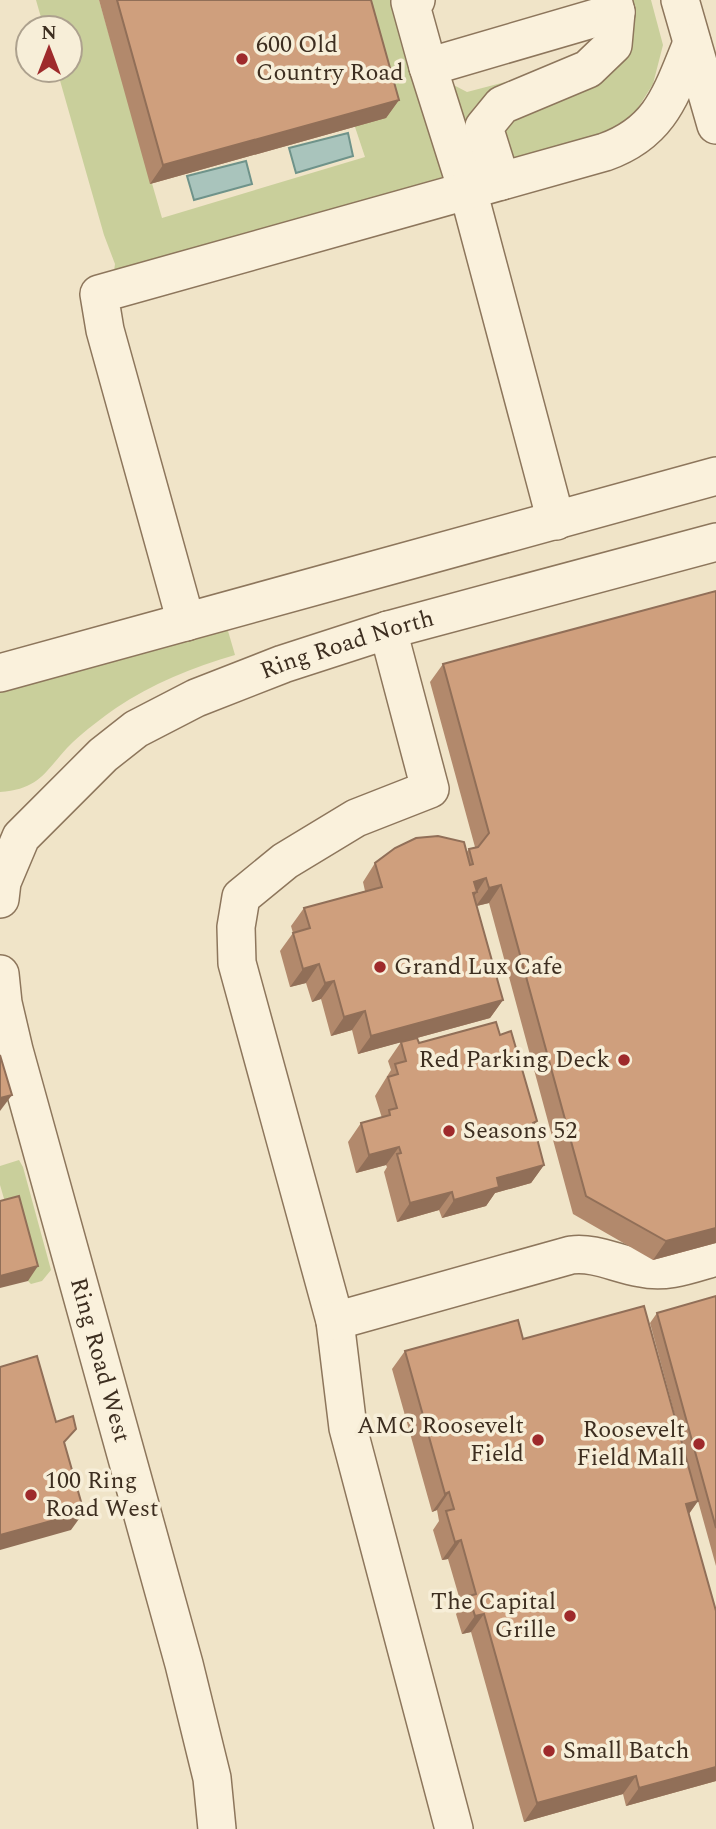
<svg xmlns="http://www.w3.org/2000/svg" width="716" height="1829" font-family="Spectral,serif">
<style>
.green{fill:#c9cf9b}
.water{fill:#a9c4bc;stroke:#6f938a;stroke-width:2}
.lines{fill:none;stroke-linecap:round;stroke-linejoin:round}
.minor-casing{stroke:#8d765c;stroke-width:40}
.minor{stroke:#faf1dc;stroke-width:37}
.wall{fill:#b2896c}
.shaded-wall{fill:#916f58}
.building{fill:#cf9f7d;stroke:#916f58;stroke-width:2}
.poi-dot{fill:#9e2a2b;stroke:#f7eed8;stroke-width:2.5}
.labels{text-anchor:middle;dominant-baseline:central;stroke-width:7;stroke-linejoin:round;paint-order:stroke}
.poi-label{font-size:24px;fill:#3d2e20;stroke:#f7eed8;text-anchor:start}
.street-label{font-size:24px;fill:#3d2e20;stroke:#f7eed8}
</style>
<rect width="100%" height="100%" fill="#f0e4c8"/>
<!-- green -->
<path class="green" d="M36 0H99L162 218 365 157 355 127 353 0H404L451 175 114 271 115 264 104 235 57 70H70V28H44Z
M625 0H651L663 45 653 84 636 111 614 129 518 159 510 158 503 126 552 97Z
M578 63C551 73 507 83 483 99 473 106 468 116 464 127L442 79 467 92Z
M226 624 235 655C193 667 152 684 116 708 102 718 86 730 73 742 46 768 43 789 0 792V687Z
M19 1160 23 1167 51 1270 42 1281 31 1284 28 1281 0 1185V1166Z"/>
<!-- water -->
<path class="water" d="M348 133 353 156 296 173 289 148Z
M246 161 252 184 194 200 187 176Z"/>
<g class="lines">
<defs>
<g id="minor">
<path d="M416 0 410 2 428 67 616 12"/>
<path d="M680 0 716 125"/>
<path d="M428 67 473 209 556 521"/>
<path d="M501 181 484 127 502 105 588 69 613 45 616 12 613 0"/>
<path d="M186 622 105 330 99 294 605 152C661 132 671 94 692 43"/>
<path d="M388 630 430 789 356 818 285 861 241 897 236 927 237 963 335 1321 348 1428 454 1829"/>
<path d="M0 673 716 476"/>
<path id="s1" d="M0 899 2 882 21 837 103 755 136 729 196 698 283 664 388 630 716 542"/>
<path id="s2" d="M0 974 3 1003 14 1050 184 1664 212 1778 217 1829"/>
<path d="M335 1321 571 1255C596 1252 616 1264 641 1268 667 1274 691 1264 716 1257"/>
</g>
</defs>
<!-- minor casing -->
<use href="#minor" class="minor-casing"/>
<!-- minor -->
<use href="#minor" class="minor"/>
</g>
<!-- wall -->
<path class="wall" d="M99 0H371L399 100 386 118 150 184Z
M443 664 716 1243 653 1260 573 1214 489 903 477 906 503 1000 490 1018 417 1038 419 1043 500 1035 537 1121 533 1126 544 1165 531 1183 495 1193 486 1206 442 1218 439 1210 397 1222 384 1172 387 1167 386 1165 356 1173 348 1142 361 1123 382 1118 375 1096 391 1070 388 1061 401 1042 358 1054 352 1030 331 1036 321 999 312 1002 306 983 290 987 280 951 293 933 291 926 304 908 365 891 363 882 375 863 466 853 469 849 475 847 430 682Z
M716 1296V1566L698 1501 689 1514 716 1781 626 1806 623 1794 524 1822 471 1632 462 1634 456 1614 462 1607 448 1559 442 1560 433 1530 439 1521 437 1510 432 1512 392 1369 405 1351 523 1339 694 1486 650 1323 657 1313Z"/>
<!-- shaded-wall -->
<path class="shaded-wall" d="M399 100 386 118 150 184 163 165Z
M486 878 477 892 464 910 474 882Z
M501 885 489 903 476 906 489 888Z
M319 964 306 983 290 987 303 969Z
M334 981 321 999 312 1002 325 983Z
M503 1000 490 1018 358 1054 371 1036Z
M365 1011 352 1030 331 1036 344 1017Z
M12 1095 0 1111V1098Z
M399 1147 386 1165 356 1173 369 1155Z
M544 1165 531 1183 495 1193 486 1206 442 1218 454 1200 497 1178Z
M452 1192 439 1210 397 1222 410 1203Z
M716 1228V1243L653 1260 666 1241Z
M38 1266 28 1281 0 1288V1276Z
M449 1492 437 1510 432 1512 445 1494Z
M698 1501 685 1519 686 1504Z
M84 1512 71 1530 0 1550V1535Z
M461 1540 448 1559 442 1560 455 1542Z
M484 1614 471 1632 462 1634 475 1616Z
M716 1767V1781L626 1806 639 1788Z
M636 1776 623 1794 524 1822 537 1803Z"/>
<!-- building -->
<path class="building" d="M117 0H371L399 100 163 165Z
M716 591V1228L666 1241 586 1196 501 885 489 888 486 878 474 882 477 892 473 893 503 1000 371 1036 365 1011 344 1017 334 981 325 983 319 964 303 969 293 933 310 928 304 908 382 887 375 863 395 848 416 838 438 836 464 842 470 865 473 864 469 849 478 847 489 833 443 664Z
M496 1022 500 1035 511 1031 537 1121 533 1123 544 1165 497 1178 499 1187 454 1200 452 1192 410 1203 397 1154 401 1153 399 1147 369 1155 361 1123 390 1115 389 1110 397 1108 388 1077 398 1074 395 1064 406 1061 401 1042 417 1038 419 1043Z
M0 1055 12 1095 0 1098Z
M19 1196 38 1266 0 1276V1201Z
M716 1296V1528L657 1313Z
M644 1306 698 1501 686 1504 716 1611V1767L639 1788 636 1776 537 1803 484 1614 475 1616 469 1596 476 1594 461 1540 455 1542 446 1511 454 1509 449 1492 445 1494 405 1351 518 1320 523 1339Z
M37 1356 56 1422 73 1416 76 1429 64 1442 84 1512 0 1535V1367Z"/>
<!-- markers -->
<g class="poi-dot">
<circle cx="242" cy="59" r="7"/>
<circle cx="380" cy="967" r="7"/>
<circle cx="624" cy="1060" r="7"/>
<circle cx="449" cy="1131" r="7"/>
<circle cx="538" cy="1440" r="7"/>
<circle cx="699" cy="1444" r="7"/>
<circle cx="31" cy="1495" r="7"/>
<circle cx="570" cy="1616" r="7"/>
<circle cx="549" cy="1751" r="7"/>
</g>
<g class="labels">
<!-- poi labels -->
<g class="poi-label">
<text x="256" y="45">600 Old<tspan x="256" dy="28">Country Road</tspan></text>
<text x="394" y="967">Grand Lux Cafe</text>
<text x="610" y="1060" text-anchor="end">Red Parking Deck</text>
<text x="463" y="1131">Seasons 52</text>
<text x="524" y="1426" text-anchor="end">AMC Roosevelt<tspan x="524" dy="28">Field</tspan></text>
<text x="685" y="1430" text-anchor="end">Roosevelt<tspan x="685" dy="28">Field Mall</tspan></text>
<text x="45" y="1481">100 Ring<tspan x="45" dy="28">Road West</tspan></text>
<text x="556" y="1602" text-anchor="end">The Capital<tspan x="556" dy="28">Grille</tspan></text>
<text x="563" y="1751">Small Batch</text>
</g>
<!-- street labels -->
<g class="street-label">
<text stroke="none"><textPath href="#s1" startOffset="452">Ring Road North</textPath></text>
<text stroke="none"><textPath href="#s2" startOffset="399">Ring Road West</textPath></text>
</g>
</g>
<!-- north arrow -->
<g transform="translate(49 49)"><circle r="33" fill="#f7eed8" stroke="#ada18e" stroke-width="2"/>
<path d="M0-5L12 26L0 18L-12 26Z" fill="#9e2a2b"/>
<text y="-10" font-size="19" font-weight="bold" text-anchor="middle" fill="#3d2e20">N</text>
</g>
</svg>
